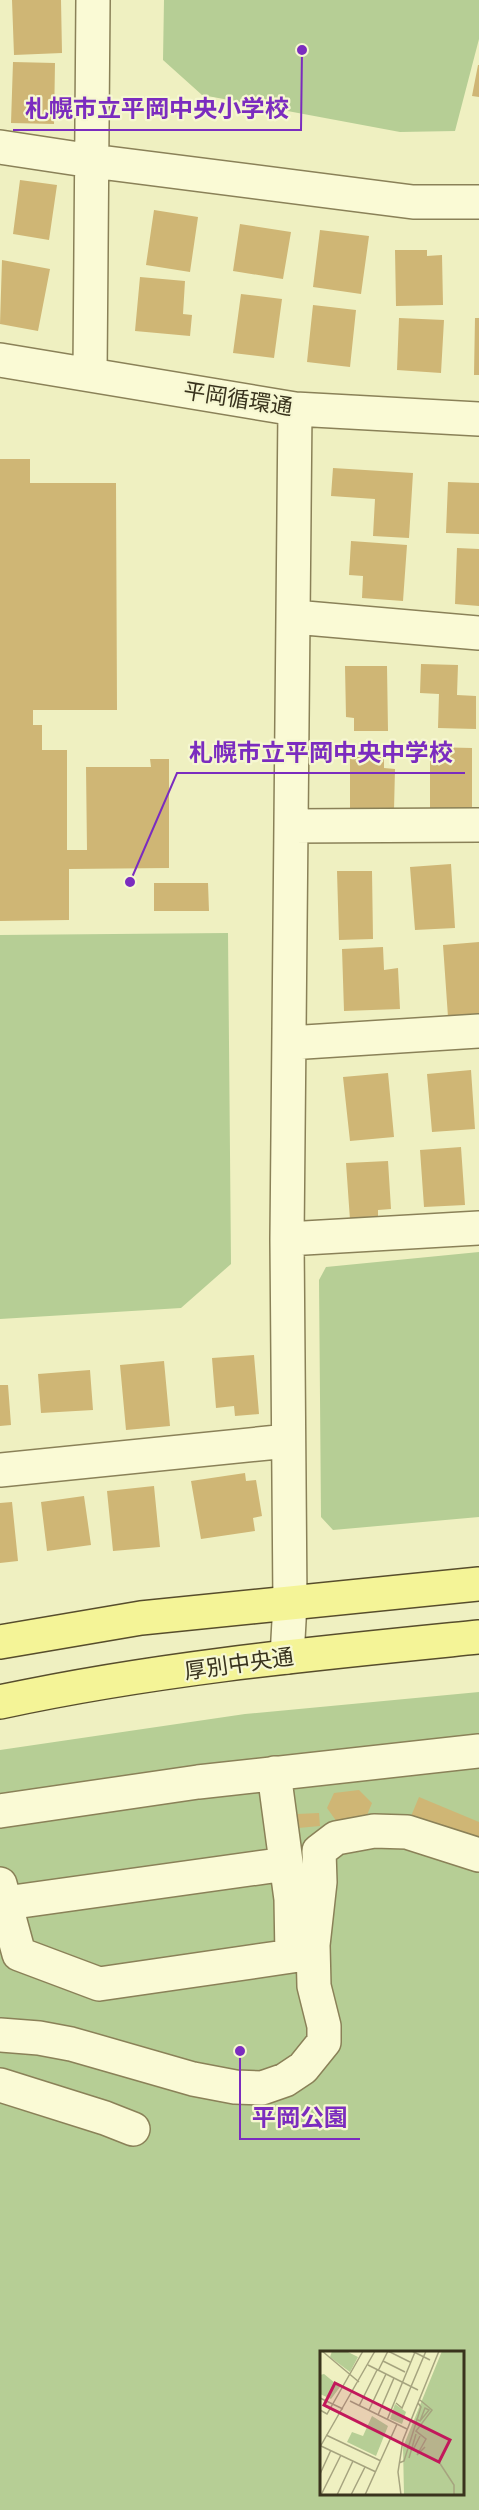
<svg xmlns="http://www.w3.org/2000/svg" width="479" height="2510" font-family="'Zilla Slab','Noto Sans JP',serif">
<style>
.green{fill:#b6ce95;fill-rule:evenodd}
.building{fill:#cfb675}
.lines{fill:none;stroke-linecap:round;stroke-linejoin:round}
.minor-casing{stroke:#8a8158;stroke-width:36}
.major-casing{stroke:#574d2c;stroke-width:36}
.minor{stroke:#fafad5;stroke-width:33}
.major{stroke:#f4f497;stroke-width:33}
.labels{text-anchor:middle;dominant-baseline:central;stroke-width:4.5;stroke-linejoin:round;paint-order:stroke}
.street-label{font-size:22px;fill:#39331d;stroke:#f6f7d1}
.inset-road{fill:none;stroke:#a6a47f;stroke-width:1.5}
.view{fill:#c2185b;fill-opacity:0.15;stroke:#c2185b;stroke-width:3}
.inset-edge{fill:none;stroke:#39331d;stroke-width:3}
.leader{fill:none;stroke:#7b2cbf;stroke-width:2}
.callout-dot{fill:#7b2cbf;stroke:#f6f7d1;stroke-width:2}
.callout-label{font-size:24px;text-anchor:middle;font-weight:bold;fill:#7b2cbf;stroke:#f6f7d1;stroke-width:4.5;stroke-linejoin:round;paint-order:stroke}
</style>
<rect width="100%" height="100%" fill="#eff0c1"/>
<!-- green -->
<path class="green" d="M164 0H479V39L455 131 400 132 202 95 163 60Z
M228 933 231 1264 181 1308 0 1319V935Z
M479 1252V1517L333 1530 321 1517 319 1280 326 1267Z
M479 1692V2510H0V1750L245 1714ZM322 2352H462V2494H322Z"/>
<!-- building -->
<path class="building" d="M12 0H61L62 53 14 55Z
M13 62 55 63 54 124 11 123Z
M478 65H479V97L472 96Z
M20 180 57 185 49 240 13 234Z
M154 210 198 217 190 272 146 265Z
M240 224 291 232 283 279 233 271Z
M320 230 369 236 361 294 313 287Z
M395 250H427V256L442 255 443 305 396 306Z
M2 260 50 269 38 331 0 324Z
M140 277 185 281 183 314 192 315 190 336 135 331Z
M241 294 282 299 274 358 233 353Z
M313 305 356 310 350 367 307 362Z
M399 318 444 320 441 373 397 370Z
M475 318H479V375H474Z
M0 459H30V483H116L117 710H33V725H42V750H67V850H87L86 767H151L150 759H169V868L69 869V920L0 921Z
M333 468 413 473 409 538 373 536 375 499 331 496Z
M448 482 479 483V534L446 533Z
M351 541 407 545 403 601 362 598 363 576 349 575Z
M457 548 479 549V606L455 604Z
M421 664 458 665 457 695 476 696V729L438 728 439 694 420 693Z
M345 666H387L388 731H354V718L346 717Z
M430 747 472 748V810H430Z
M350 754H384V768L395 769 394 810H350Z
M451 864 455 928 415 930 410 867Z
M337 871H372L373 939 339 940Z
M154 883H208L209 911H154Z
M479 942V1014L448 1017 443 945Z
M383 947 384 970 398 968 400 1009 344 1011 342 949Z
M471 1070 475 1129 432 1132 427 1074Z
M388 1073 394 1137 350 1141 343 1077Z
M461 1147 465 1205 424 1207 420 1150Z
M388 1161 391 1209 378 1210V1218L350 1220 346 1163Z
M254 1355 259 1414 235 1416 234 1406 216 1408 212 1358Z
M164 1361 170 1426 126 1430 120 1365Z
M90 1370 93 1410 41 1413 38 1374Z
M0 1385H8L11 1425 0 1426Z
M245 1473 246 1481 256 1480 262 1516 253 1518 255 1531 201 1539 191 1481Z
M154 1486 160 1547 113 1551 107 1491Z
M84 1496 91 1545 47 1551 41 1502Z
M12 1502 18 1561 0 1563V1503Z
M359 1790 372 1803 365 1820 337 1822 327 1808 334 1793Z
M419 1797 479 1822V1842L409 1821Z
M319 1813 320 1826 298 1828 297 1814Z"/>
<g class="lines">
<defs>
<path id="minor" d="M0 147 92 161 413 202H479
M0 360 295 409 479 419
M90 374 93 0
M294 617 479 633
M292 826 479 825
M289 1043 479 1031
M287 1239 479 1228
M0 1470 288 1441
M287 1657 290 1603 287 1239 295 409
M0 1811 198 1782 479 1751
M0 1884 19 1954 99 1984 292 1956 291 1899 274 1773
M0 1904 286 1864
M0 2035 39 2038 71 2044 193 2079 235 2087 262 2088 285 2080 303 2068 324 2042V2026L314 1986 313 1945 320 1882 319 1851 336 1838 374 1831 407 1832 479 1855
M0 2085 105 2118 133 2129"/>
<path id="major" d="M0 1642 141 1618 479 1584
M0 1702C157 1668 319 1653 479 1637"/>
</defs>
<!-- minor casing -->
<use href="#minor" class="minor-casing"/>
<!-- major casing -->
<use href="#major" class="major-casing"/>
<!-- minor -->
<use href="#minor" class="minor"/>
<!-- major -->
<use href="#major" class="major"/>
</g>
<g class="labels">
<!-- street labels -->
<g class="street-label">
<text transform="translate(238 399) rotate(9)">平岡循環通</text>
<text transform="translate(239 1664) rotate(-8)">厚別中央通</text>
</g>
</g>
<!-- overview -->
<g transform="translate(320 2351)">
<rect width="144" height="144" fill="#eff0c1"/>
<path d="M12 0H26L38 6 30 21 10 6ZM122 0H144V144H84L83 96ZM4 23 20 36 11 48 0 43V24ZM75 53 86 61 82 73 70 68ZM52 65 68 75 56 105 27 91 32 81 43 85Z" fill="#b6ce95"/>
<path class="inset-road" d="M2 0 39 31M92 0 110 9M63 10 85 21M48 14 98 39M58 20 68 0 90 11M0 47 23 58M100 49 112 59 96 80 106 88 97 104 105 96M30 50 87 78M76 52 82 57 106 0M39 55 57 19M0 59 7 63 43 0M49 59 66 23M58 64 74 27M96 68 100 70 105 57 109 59 100 70M67 69 95 1M6 84 61 110M1 95 56 121M0 96 55 0M87 96 94 97 100 85M89 107 96 83M119 111 134 134V144M79 112 84 110 101 56 98 52M0 123 11 99M1 144 21 104M17 144 33 110M31 144 45 116M45 144 77 73M81 144 78 121 83 89 119 0"/>
<path class="view" d="M15 32 130 89 119 111 4 54Z"/>
<rect width="144" height="144" class="inset-edge"/>
</g>
<!-- callouts -->
<path class="leader" d="M302 50L301 130H13M130 882L177 773H465M240 2051L240 2139H360"/>
<g class="callout-dot">
<circle cx="302" cy="50" r="6"/>
<circle cx="130" cy="882" r="6"/>
<circle cx="240" cy="2051" r="6"/>
</g>
<g class="callout-label">
<text x="157" y="117">札幌市立平岡中央小学校</text>
<text x="321" y="761">札幌市立平岡中央中学校</text>
<text x="300" y="2126">平岡公園</text>
</g>
</svg>
